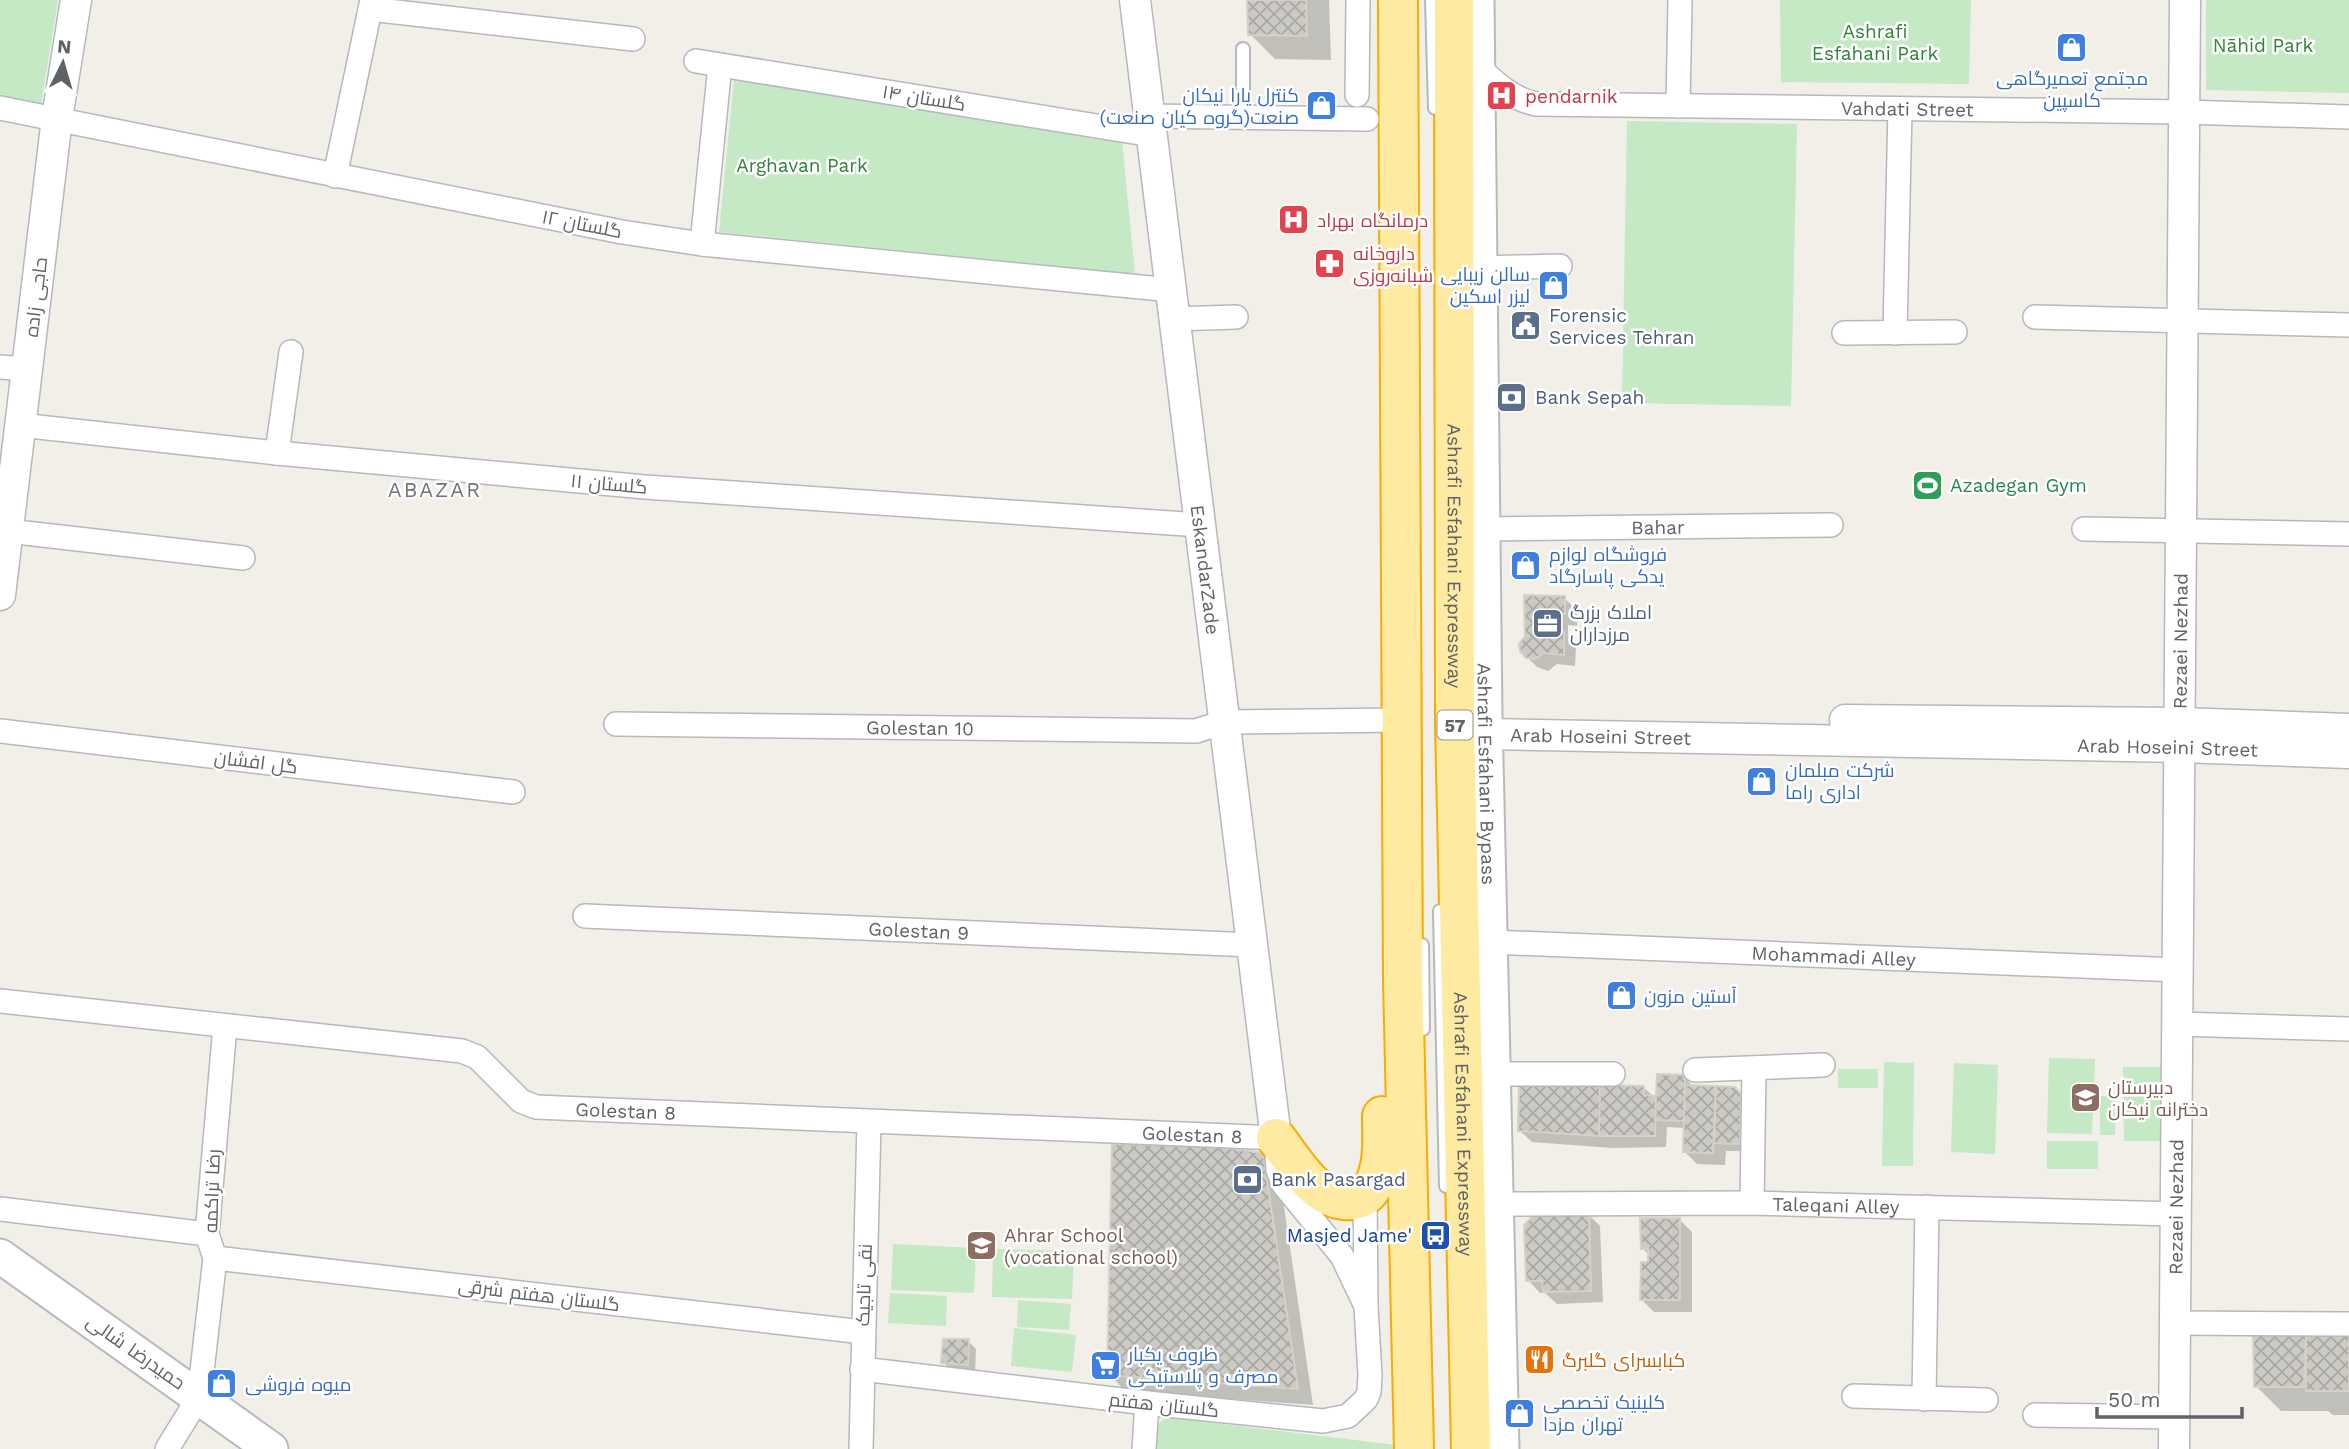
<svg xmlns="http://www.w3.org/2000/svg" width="2349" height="1449" font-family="'Work Sans',Cairo,sans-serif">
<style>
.park{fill:#c5e8c5}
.shadow{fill:#0003}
.building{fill:url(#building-cross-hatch);stroke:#d6d1c6;stroke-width:2}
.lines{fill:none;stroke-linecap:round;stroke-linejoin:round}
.service-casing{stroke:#b5b8bc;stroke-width:16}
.minor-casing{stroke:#b5b8bc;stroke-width:26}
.tertiary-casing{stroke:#b5b8bc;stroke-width:33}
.secondary-casing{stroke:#b6babf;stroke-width:37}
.trunk-casing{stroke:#f9ab00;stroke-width:42}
.service{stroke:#fff;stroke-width:12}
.minor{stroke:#fff;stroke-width:23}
.tertiary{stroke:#fff;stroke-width:30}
.secondary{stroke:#fff;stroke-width:33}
.trunk{stroke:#feeaa1;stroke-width:38}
.labels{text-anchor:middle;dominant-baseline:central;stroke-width:5;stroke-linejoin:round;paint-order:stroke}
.shield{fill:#fff;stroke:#8f9295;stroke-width:2}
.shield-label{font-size:18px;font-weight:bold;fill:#5f6368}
.park-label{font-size:19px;fill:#348238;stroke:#fff}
.shop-label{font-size:19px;fill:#366cbe;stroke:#fff;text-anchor:start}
.health-label{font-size:19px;fill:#be3a42;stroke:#fff;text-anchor:start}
.street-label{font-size:19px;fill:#5f6368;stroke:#fff}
.service-label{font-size:19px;fill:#4e5e75;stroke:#fff;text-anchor:start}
.leisure-label{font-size:19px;fill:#27864d;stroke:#fff;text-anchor:start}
.education-label{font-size:19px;fill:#785e54;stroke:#fff;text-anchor:start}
.transit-label{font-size:19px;fill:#164399;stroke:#fff;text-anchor:end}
.food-label{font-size:19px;fill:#c56008;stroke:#fff;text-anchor:start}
.neighbourhood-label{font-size:21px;letter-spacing:2px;fill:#70757a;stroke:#fff}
</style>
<defs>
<pattern id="building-cross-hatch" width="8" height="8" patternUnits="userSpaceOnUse" patternTransform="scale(1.75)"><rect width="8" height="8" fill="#cccac5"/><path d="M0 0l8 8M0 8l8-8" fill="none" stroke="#a9a8a4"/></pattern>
</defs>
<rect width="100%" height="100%" fill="#f1efe8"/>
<!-- park -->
<path class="park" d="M0 0H58L41 105 0 97Z
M1780 0H1971L1969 84 1781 82Z
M2206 0H2349V93L2206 90Z
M734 79 1122 141 1135 274 719 232Z
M1627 121 1797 124 1791 406 1622 403Z
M2049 1058 2095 1059 2092 1134 2047 1133Z
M1884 1062 1914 1063 1913 1166H1882Z
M1954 1063 1998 1065 1995 1154 1951 1152Z
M2123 1067H2161L2162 1141H2124Z
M1838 1069H1878V1088H1838Z
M2100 1096H2116L2115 1135H2100Z
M2047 1141H2098V1169H2047Z
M893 1244 976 1248 974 1293 891 1290Z
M993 1249 1074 1251 1072 1299 992 1297Z
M890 1293 947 1296 946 1326 888 1323Z
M1018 1300 1071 1304 1069 1330 1017 1327Z
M1014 1328 1076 1335 1072 1372 1011 1366Z
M1165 1417 1404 1446V1449H1156V1428Z"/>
<!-- shadow -->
<path class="shadow" d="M1249 0H1329L1331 60 1275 59 1250 34Z
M1564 598 1577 610V626L1568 625V638L1576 646 1575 666 1557 664 1548 671 1537 667 1524 654Z
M1685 1077 1693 1087 1734 1089 1749 1104 1747 1151H1726L1725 1165 1697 1164 1685 1152V1128L1667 1127 1666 1147 1612 1148 1532 1142 1519 1130 1644 1088 1658 1100Z
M1262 1155 1279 1172 1313 1405 1125 1391 1109 1374Z
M1588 1214 1600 1226 1603 1302 1557 1304 1545 1293H1540L1528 1280Z
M1680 1220 1692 1232V1312H1654L1642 1300 1650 1264V1256L1642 1248Z
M2255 1336 2349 1338V1415H2333L2328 1411H2281L2256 1386Z
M968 1341 976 1349 975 1372 951 1370 943 1362Z"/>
<!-- building -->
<path class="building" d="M1247 0H1306L1307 36 1248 35Z
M1524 595 1565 596V614H1556V632H1564V655L1544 653 1535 659 1526 658 1520 651 1519 644 1525 636Z
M1657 1074 1685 1075 1684 1121 1655 1120Z
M1519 1082 1600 1085 1599 1136 1518 1131Z
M1600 1085 1644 1086V1095L1656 1096 1655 1136H1599Z
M1685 1085 1716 1086 1713 1153 1683 1152Z
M1716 1086 1735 1087 1741 1094 1740 1144 1714 1143Z
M1112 1144 1222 1147 1263 1153 1298 1389 1107 1375Z
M1589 1212 1591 1291 1543 1292 1542 1281H1526L1524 1225 1535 1214Z
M1640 1218H1680V1300H1640L1641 1262H1648V1249H1641Z
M2253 1334 2306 1335 2304 1387H2254Z
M2306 1335 2349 1336V1391H2306Z
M943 1339H969L968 1365 941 1363Z"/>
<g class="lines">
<defs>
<path id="service" d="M1432 0 1435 108
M1243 117V49
M1440 911 1446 1186
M1422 945 1423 1029"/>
<g id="minor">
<path d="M370 9 633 39"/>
<path d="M696 61 1152 135"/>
<path id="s1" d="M1478 67C1496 83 1512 99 1536 104L2184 112 2349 117"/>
<path d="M1357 95 1358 0"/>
<path d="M1678 106 1680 0"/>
<path d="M0 108 622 232 702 244 1171 290"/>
<path d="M1149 116 1367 119"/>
<path d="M335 176 372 0"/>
<path d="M702 244 720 65"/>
<path d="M1479 268 1560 266"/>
<path d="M2035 317 2349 325"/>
<path d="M1174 319 1236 317"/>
<path d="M1844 333 1955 332"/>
<path d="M1895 333 1900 109"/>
<path d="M0 367 27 369"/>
<path d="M20 425 277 453 645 487 1200 525"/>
<path d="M277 453 291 352"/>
<path id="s2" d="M1483 529 1831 525"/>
<path d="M2084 529 2349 534"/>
<path d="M8 531 243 558"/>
<path id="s3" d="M616 724 1196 731 1224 722 1400 720"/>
<path d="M0 731 513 792"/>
<path id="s4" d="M585 916 1252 945"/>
<path id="s5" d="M1491 942 2178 970"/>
<path id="s6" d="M0 1001 462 1051 477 1057 521 1101 536 1107 1276 1138 1278 1170 1284 1185 1342 1256 1366 1306"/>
<path d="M2178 1024 2349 1029"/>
<path d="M1695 1070 1823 1065"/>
<path d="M1493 1074H1613"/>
<path d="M1752 1203 1754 1069"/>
<path id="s7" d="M1495 1204 1752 1203 2176 1214"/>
<path d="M0 1209 207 1234"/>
<path d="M215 1258 863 1332"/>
<path d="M2175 1323 2349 1324"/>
<path d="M862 1369 1147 1403 1323 1421 1348 1416 1366 1399 1369 1392 1370 1375 1366 1306 1365 1196"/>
<path d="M1854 1396 1986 1400"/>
<path d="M1924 1399 1927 1207"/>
<path d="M2035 1415 2175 1417"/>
<path d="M167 1449 199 1397 215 1258 207 1234 225 1026"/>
<path d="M861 1449 869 1122"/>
<path d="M1144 1449 1147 1403"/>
</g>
<g id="tertiary">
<path id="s8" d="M1135 0 1276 1138"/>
<path d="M0 595 57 118 76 0"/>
<path d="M1845 720 2180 723 2349 729"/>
<path id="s9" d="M1462 726 1486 734 2180 747 2349 753"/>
<path id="s10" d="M2174 1449 2185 0"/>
</g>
<g id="secondary">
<path id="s11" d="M1477 0 1485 717 1502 1449"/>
<path d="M0 1256 271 1449"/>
</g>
<g id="trunk">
<path d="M1398 0 1403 980 1414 1449"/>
<path id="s12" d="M1454 0 1455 724 1471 1449"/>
<path d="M1276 1138C1295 1162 1316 1203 1352 1200 1368 1199 1376 1184 1379 1170 1384 1154 1382 1133 1382 1116"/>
</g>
</defs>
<!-- service casing -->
<use href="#service" class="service-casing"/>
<!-- minor casing -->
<use href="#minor" class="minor-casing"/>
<!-- tertiary casing -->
<use href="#tertiary" class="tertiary-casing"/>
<!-- secondary casing -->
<use href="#secondary" class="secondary-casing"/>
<!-- trunk casing -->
<use href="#trunk" class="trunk-casing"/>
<!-- service -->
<use href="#service" class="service"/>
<!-- minor -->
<use href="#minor" class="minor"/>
<!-- tertiary -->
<use href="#tertiary" class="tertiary"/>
<!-- secondary -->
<use href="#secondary" class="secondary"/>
<!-- trunk -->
<use href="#trunk" class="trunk"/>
</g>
<!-- icons -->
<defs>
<symbol id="shop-square" viewBox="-11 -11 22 22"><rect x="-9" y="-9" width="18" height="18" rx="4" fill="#3f7fe0" stroke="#fff"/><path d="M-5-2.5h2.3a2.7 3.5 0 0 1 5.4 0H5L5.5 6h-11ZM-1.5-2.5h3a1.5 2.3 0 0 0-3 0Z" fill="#fff"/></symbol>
<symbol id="hospital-square" viewBox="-11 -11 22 22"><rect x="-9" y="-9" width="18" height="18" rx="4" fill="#e0444e" stroke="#fff"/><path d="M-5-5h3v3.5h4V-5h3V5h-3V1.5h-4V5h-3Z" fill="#fff"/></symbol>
<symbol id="pharmacy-square" viewBox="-11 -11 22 22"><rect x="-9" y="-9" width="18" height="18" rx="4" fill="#e0444e" stroke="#fff"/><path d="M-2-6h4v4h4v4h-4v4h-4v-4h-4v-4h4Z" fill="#fff"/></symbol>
<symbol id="civic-square" viewBox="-11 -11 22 22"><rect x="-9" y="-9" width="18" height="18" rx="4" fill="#5c6f8a" stroke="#fff"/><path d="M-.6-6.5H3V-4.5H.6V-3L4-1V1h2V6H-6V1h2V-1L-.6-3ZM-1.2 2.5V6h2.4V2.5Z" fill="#fff"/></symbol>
<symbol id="bank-square" viewBox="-11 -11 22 22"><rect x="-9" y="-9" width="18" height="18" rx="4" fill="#5c6f8a" stroke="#fff"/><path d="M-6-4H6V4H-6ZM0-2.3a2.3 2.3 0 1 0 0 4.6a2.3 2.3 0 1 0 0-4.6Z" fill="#fff"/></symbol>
<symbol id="stadium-square" viewBox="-11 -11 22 22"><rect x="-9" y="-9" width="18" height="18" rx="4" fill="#2e9e5b" stroke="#fff"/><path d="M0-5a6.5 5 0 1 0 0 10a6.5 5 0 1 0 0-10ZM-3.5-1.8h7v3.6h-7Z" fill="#fff"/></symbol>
<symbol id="office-square" viewBox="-11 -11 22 22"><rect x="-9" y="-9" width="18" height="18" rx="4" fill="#5c6f8a" stroke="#fff"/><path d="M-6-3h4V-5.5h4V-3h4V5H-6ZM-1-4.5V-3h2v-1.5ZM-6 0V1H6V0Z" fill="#fff"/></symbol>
<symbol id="school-square" viewBox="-11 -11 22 22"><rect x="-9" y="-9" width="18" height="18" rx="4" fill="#8d6e63" stroke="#fff"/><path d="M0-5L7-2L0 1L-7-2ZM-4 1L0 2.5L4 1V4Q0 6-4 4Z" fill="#fff"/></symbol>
<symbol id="bus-square" viewBox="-11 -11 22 22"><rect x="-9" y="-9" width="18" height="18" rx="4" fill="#1a4fb4" stroke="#fff"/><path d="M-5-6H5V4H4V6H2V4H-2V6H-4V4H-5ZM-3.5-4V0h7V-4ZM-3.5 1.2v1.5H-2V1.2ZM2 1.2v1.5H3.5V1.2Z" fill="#fff"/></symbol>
<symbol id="restaurant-square" viewBox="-11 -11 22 22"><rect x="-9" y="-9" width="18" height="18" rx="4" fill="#e8710a" stroke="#fff"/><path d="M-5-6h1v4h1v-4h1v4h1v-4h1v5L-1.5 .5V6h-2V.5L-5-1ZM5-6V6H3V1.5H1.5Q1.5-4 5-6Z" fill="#fff"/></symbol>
<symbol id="supermarket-square" viewBox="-11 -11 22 22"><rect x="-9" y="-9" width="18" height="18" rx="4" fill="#3f7fe0" stroke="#fff"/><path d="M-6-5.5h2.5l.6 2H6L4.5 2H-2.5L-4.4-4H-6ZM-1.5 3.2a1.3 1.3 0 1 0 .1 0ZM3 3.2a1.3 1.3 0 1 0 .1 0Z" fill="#fff"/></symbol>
</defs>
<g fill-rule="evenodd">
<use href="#shop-square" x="2054" y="30" width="35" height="35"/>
<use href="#hospital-square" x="1484" y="78" width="35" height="35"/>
<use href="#shop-square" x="1304" y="88" width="35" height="35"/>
<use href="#hospital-square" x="1276" y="202" width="35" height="35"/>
<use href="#pharmacy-square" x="1312" y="246" width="35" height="35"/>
<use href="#shop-square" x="1536" y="268" width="35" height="35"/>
<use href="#civic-square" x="1508" y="308" width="35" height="35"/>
<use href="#bank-square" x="1494" y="380" width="35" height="35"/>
<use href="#stadium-square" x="1910" y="468" width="35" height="35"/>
<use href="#shop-square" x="1508" y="548" width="35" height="35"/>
<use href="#office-square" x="1530" y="606" width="35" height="35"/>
<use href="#shop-square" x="1744" y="764" width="35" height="35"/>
<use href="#shop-square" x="1604" y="978" width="35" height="35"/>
<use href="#school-square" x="2068" y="1080" width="35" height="35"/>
<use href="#bank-square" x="1230" y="1162" width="35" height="35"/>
<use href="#bus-square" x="1418" y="1218" width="35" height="35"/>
<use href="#school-square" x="964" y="1228" width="35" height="35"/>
<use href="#restaurant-square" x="1522" y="1342" width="35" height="35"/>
<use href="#supermarket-square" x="1088" y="1348" width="35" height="35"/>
<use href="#shop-square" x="204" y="1366" width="35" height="35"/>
<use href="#shop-square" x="1502" y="1396" width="35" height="35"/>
</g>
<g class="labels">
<!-- shield labels -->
<rect class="shield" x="1437.5" y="710.5" width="35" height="29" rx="5"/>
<g class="shield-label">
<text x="1455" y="725">57</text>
</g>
<!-- park labels -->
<g class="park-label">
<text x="1875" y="31">Ashrafi<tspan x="1875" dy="22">Esfahani Park</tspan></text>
<text x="2263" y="45">Nāhid Park</text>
<text x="802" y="165">Arghavan Park</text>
</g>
<!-- shop labels -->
<g class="shop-label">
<text x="2072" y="78" text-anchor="middle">مجتمع تعمیرگاهی<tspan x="2072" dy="22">کاسپین</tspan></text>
<text x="1299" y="95" text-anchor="end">کنترل یارا نیکان<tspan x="1299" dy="22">صنعت(گروه کیان صنعت)</tspan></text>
<text x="1530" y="274" text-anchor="end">سالن زیبایی<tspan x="1530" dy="22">لیزر اسکین</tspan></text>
<text x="1549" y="554">فروشگاه لوازم<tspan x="1549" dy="22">یدکی پاسارگاد</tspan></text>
<text x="1785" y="770">شرکت مبلمان<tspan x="1785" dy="22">اداری راما</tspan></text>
<text x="1644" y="996">آستین مزون</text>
<text x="1128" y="1354">ظروف یکبار<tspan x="1128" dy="22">مصرف و پلاستیکی</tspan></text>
<text x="245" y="1384">میوه فروشی</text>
<text x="1543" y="1402">کلینیک تخصصی<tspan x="1543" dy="22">تهران مزدا</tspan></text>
</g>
<!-- health labels -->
<g class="health-label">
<text x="1525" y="96">pendarnik</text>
<text x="1317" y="220">درمانگاه بهراد</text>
<text x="1353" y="253">داروخانه<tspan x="1353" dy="22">شبانه‌روزی</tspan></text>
</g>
<!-- street labels -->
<g class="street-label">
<text transform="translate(924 98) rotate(9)">گلستان ۱۴</text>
<text stroke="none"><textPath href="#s1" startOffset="441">Vahdati Street</textPath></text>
<text transform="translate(582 224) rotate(11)">گلستان ۱۲</text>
<text transform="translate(36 297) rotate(-83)">حاجی زاده</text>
<text transform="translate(609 484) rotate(5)">گلستان ۱۱</text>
<text stroke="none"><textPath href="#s2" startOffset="175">Bahar</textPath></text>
<text stroke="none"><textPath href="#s12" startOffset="556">Ashrafi Esfahani Expressway</textPath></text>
<text stroke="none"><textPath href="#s8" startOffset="574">EskandarZade</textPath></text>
<text stroke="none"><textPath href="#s10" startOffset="808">Rezaei Nezhad</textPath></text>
<text stroke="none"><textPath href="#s3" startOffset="304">Golestan 10</textPath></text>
<text stroke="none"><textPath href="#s9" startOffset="140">Arab Hoseini Street</textPath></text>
<text stroke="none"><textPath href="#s9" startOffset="707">Arab Hoseini Street</textPath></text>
<text transform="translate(256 762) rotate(7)">گل افشان</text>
<text stroke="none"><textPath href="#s11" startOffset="774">Ashrafi Esfahani Bypass</textPath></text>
<text stroke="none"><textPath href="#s4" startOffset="334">Golestan 9</textPath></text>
<text stroke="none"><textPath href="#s5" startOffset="343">Mohammadi Alley</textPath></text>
<text stroke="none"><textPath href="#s6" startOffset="649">Golestan 8</textPath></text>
<text stroke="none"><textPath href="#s12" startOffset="1124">Ashrafi Esfahani Expressway</textPath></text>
<text stroke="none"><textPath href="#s6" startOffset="1216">Golestan 8</textPath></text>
<text transform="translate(212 1191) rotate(-88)">رضا تراکمه</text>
<text stroke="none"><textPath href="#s7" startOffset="341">Taleqani Alley</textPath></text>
<text stroke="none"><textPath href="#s10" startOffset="242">Rezaei Nezhad</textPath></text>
<text transform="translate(864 1285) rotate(-88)">نقی تاجیک</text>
<text transform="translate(539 1295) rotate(7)">گلستان هفتم شرقی</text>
<text transform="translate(136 1352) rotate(35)">حمیدرضا شالی</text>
<text transform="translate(1164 1405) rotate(6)">گلستان هفتم</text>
</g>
<!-- service labels -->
<g class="service-label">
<text x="1549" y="315">Forensic<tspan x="1549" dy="22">Services Tehran</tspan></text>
<text x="1535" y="397">Bank Sepah</text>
<text x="1570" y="612">املاک بزرگ<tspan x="1570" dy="22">مرزداران</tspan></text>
<text x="1271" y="1179">Bank Pasargad</text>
</g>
<!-- leisure labels -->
<g class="leisure-label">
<text x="1950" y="485">Azadegan Gym</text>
</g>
<!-- education labels -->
<g class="education-label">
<text x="2108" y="1087">دبیرستان<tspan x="2108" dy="22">دخترانه نیکان</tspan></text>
<text x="1004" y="1235">Ahrar School<tspan x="1004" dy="22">(vocational school)</tspan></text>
</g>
<!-- transit labels -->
<g class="transit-label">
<text x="1412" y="1235">Masjed Jame'</text>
</g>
<!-- food labels -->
<g class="food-label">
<text x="1562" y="1360">کبابسرای گلبرگ</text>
</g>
<!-- neighbourhood labels -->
<g class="neighbourhood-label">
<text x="435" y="489">ABAZAR</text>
</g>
</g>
<!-- north arrow -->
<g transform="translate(63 63) rotate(5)" stroke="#ffffff" stroke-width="5" paint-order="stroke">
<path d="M0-5L12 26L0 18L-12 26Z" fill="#5f6368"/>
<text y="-10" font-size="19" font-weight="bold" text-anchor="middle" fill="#5f6368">N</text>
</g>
<!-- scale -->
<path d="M2097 1407v10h145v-10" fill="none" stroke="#5f6368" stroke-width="3.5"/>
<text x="2108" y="1407" font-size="21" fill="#5f6368" stroke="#ffffff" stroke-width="5" paint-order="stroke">50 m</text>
</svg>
